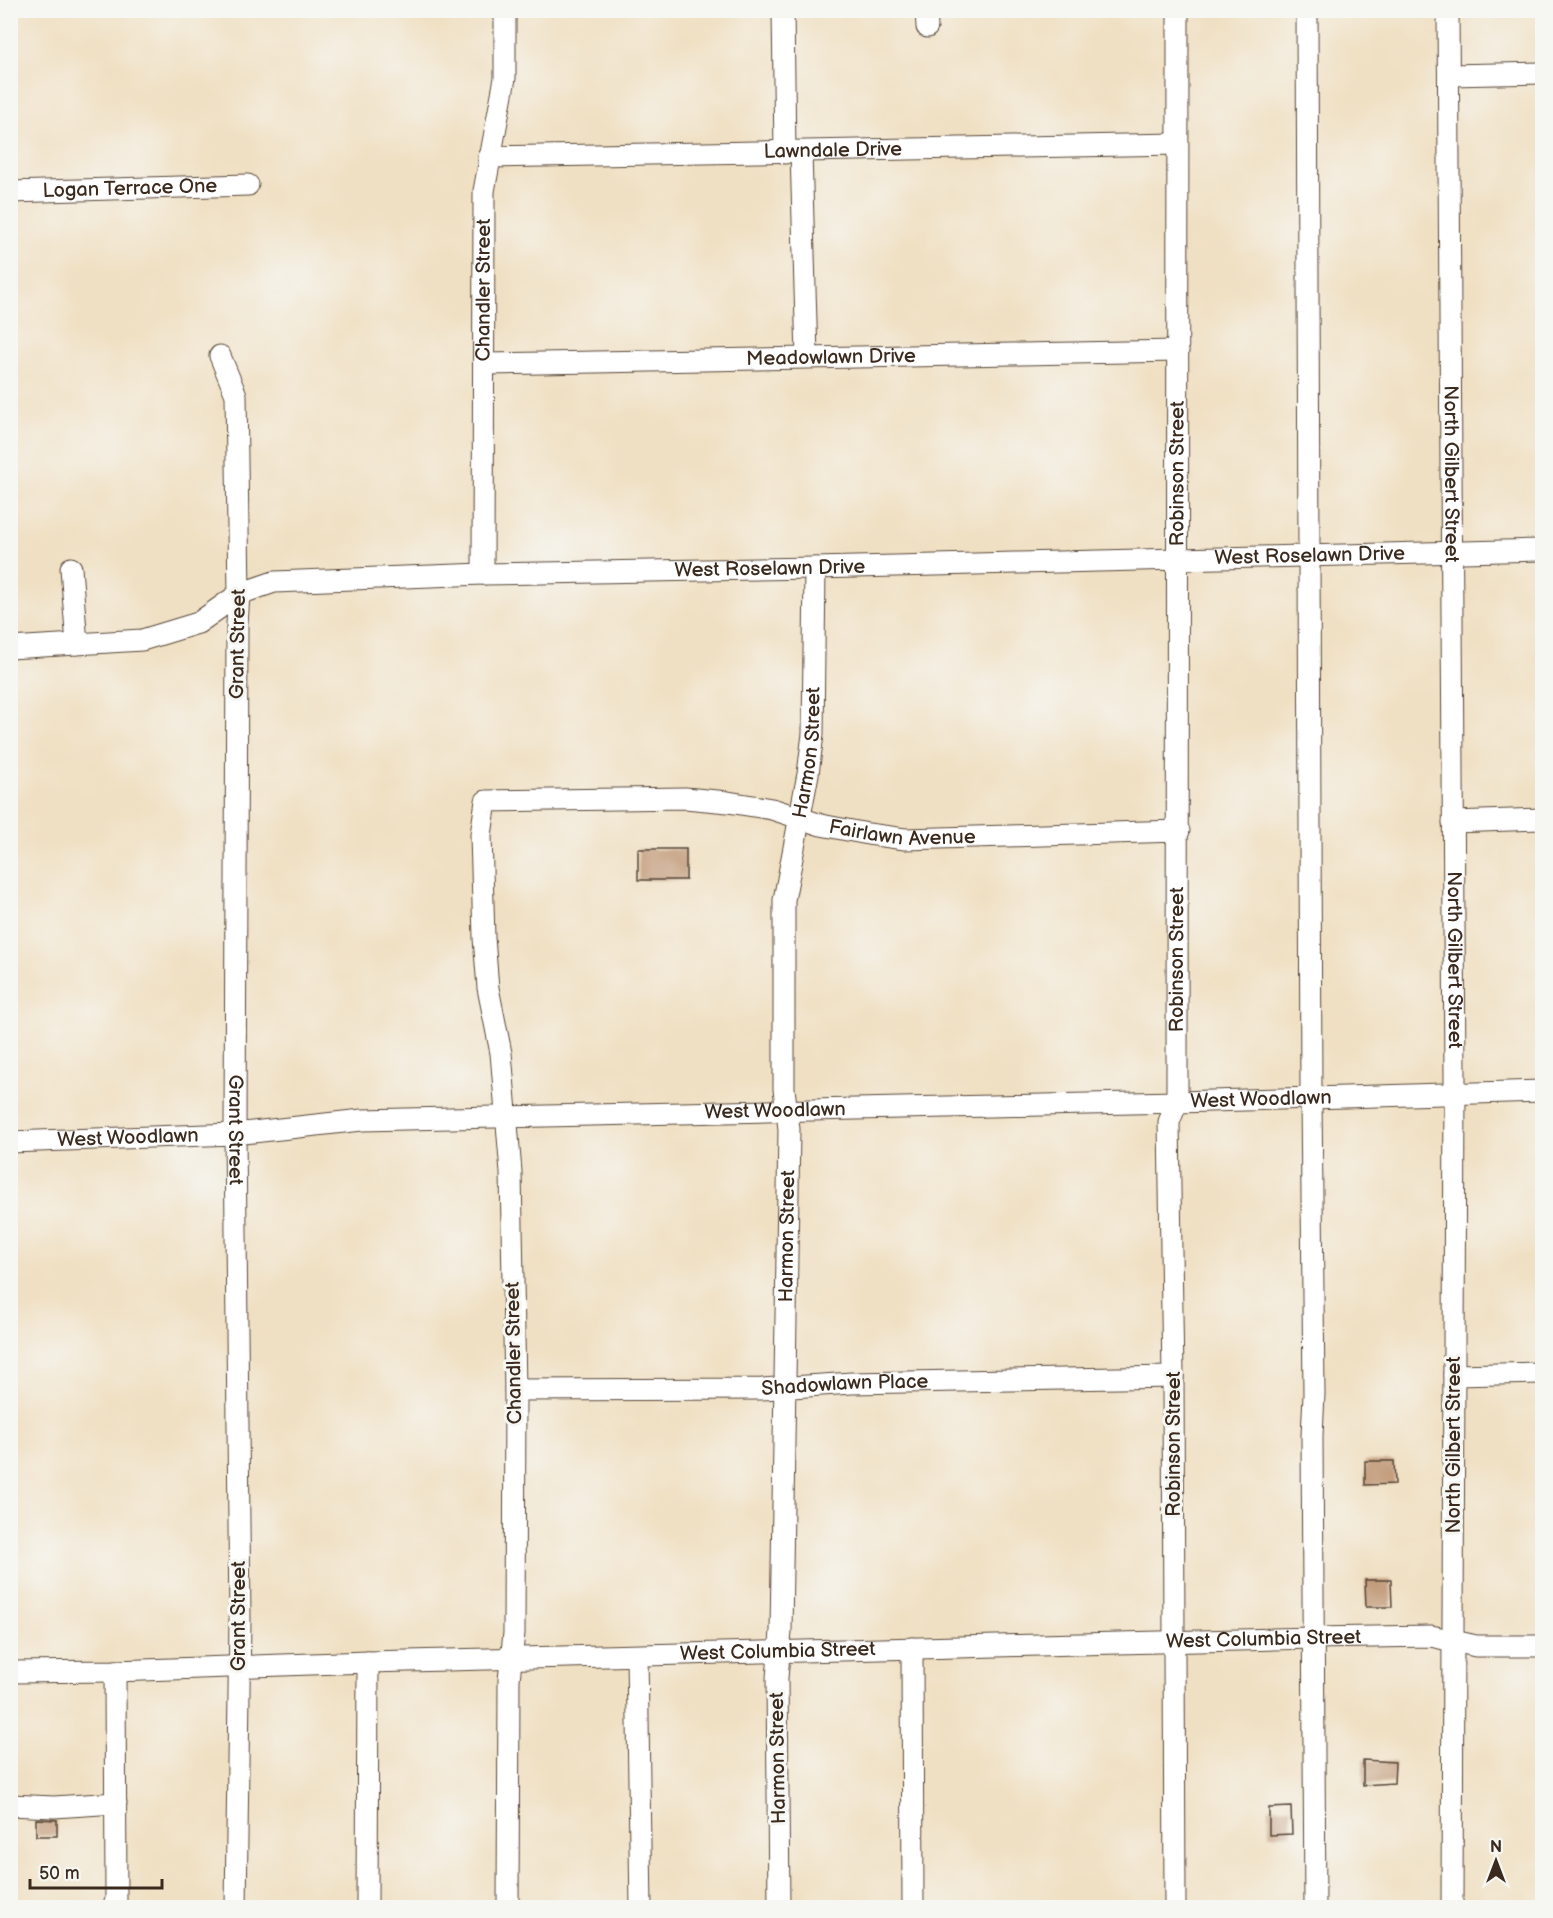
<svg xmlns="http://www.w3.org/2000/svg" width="1553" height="1918" font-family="'Balsamiq Sans',sans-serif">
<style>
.building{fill:#c39c7c}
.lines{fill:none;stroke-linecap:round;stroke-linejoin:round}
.minor-casing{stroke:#564537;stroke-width:23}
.minor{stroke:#fff;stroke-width:21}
.labels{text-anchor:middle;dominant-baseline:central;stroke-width:6;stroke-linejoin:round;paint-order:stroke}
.street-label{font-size:20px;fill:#3b2a1e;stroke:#f6f6f2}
</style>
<rect width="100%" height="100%" fill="#f6f6f2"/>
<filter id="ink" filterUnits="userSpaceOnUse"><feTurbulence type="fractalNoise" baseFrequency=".0167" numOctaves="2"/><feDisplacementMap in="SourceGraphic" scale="12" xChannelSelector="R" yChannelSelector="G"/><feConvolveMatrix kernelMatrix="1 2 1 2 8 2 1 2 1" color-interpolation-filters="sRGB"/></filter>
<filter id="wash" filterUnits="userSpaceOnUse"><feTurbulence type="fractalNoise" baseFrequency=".008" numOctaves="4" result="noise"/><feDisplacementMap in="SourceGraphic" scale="24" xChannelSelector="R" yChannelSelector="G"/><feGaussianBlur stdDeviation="1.35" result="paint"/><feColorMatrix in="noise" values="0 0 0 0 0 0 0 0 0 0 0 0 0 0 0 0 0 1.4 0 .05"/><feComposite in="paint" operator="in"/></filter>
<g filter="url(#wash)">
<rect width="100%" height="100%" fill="#f0e0c3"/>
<g id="blocks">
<!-- building -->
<path class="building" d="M638 849H686V880H638Z
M1365 1461H1394L1395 1484 1365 1485Z
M1365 1580H1391L1392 1607H1366Z
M1363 1760 1395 1762 1394 1783 1363 1785Z
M1291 1807 1292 1834 1269 1835V1808Z
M36 1819 57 1820V1836H36Z"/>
</g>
</g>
<g filter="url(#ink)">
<use href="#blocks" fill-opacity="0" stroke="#564537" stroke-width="1.5"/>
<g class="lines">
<defs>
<g id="minor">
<path d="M783 10 785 153"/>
<path d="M926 10 927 27"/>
<path d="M1307 10 1311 1097 1314 1394 1312 1436 1315 1908"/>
<path id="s1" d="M1448 10 1455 1076 1452 1908"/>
<path d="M1449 75 1542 73"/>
<path d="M801 152 807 357"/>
<path id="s2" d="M489 157 1177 144"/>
<path id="s3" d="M10 192 248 185"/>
<path id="s4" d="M220 356 236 395 239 594 237 624 235 1134 240 1620 236 1908"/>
<path id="s5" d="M485 364 1178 351"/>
<path d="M71 568 77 644"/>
<path id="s6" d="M483 574 484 191 505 78V10"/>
<path id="s7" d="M10 648 142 640 198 623 239 594 274 582 483 574 815 568 1542 550"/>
<path d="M1453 822 1542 819"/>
<path id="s8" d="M10 1142 235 1134 362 1120 1177 1102 1542 1091"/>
<path d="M1454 1375 1542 1373"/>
<path id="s9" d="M515 1390 762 1389 852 1383 1173 1377"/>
<path d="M912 1648 913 1908"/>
<path d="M637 1656 641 1908"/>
<path id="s10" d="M10 1672 115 1671 368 1662 1314 1638 1431 1636 1476 1646H1542"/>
<path d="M10 1805 54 1807 116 1803"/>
<path d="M113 1908 116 1900 115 1671"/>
<path d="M367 1908 368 1662"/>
<path id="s11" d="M508 1908 509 1680 514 1633 515 1390 511 1172 501 1053 488 988 484 938 481 835 486 801 685 798 728 802 772 809 821 825 868 834 905 839 1179 831"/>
<path id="s12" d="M779 1908 777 1678 781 1631 789 1129 784 1089V900L808 774 813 734 815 568"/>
<path id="s13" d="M1175 1908 1173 1377 1169 1122 1177 1102 1178 10"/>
</g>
</defs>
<!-- minor casing -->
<use href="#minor" class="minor-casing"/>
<!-- minor -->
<use href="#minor" class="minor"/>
</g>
</g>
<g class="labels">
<!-- street labels -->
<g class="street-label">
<text stroke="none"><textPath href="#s2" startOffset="344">Lawndale Drive</textPath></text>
<text stroke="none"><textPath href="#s3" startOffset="120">Logan Terrace One</textPath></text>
<text stroke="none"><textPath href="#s6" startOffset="284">Chandler Street</textPath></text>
<text stroke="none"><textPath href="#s5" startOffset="346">Meadowlawn Drive</textPath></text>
<text stroke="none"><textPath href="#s1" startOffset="464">North Gilbert Street</textPath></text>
<text stroke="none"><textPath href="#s13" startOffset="1436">Robinson Street</textPath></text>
<text stroke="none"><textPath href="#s7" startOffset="1314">West Roselawn Drive</textPath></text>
<text stroke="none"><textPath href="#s7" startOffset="774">West Roselawn Drive</textPath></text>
<text transform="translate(238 644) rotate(-89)">Grant Street</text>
<text stroke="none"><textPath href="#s12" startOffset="1158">Harmon Street</textPath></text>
<text stroke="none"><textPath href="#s11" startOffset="1530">Fairlawn Avenue</textPath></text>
<text stroke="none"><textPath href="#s1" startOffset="950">North Gilbert Street</textPath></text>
<text stroke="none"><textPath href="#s13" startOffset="950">Robinson Street</textPath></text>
<text stroke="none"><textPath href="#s8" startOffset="1252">West Woodlawn</textPath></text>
<text stroke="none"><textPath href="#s8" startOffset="766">West Woodlawn</textPath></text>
<text stroke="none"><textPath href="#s4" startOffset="777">Grant Street</textPath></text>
<text stroke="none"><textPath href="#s8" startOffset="118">West Woodlawn</textPath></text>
<text stroke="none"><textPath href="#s12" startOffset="672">Harmon Street</textPath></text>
<text transform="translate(514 1353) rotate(-91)">Chandler Street</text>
<text stroke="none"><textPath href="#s9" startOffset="330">Shadowlawn Place</textPath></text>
<text transform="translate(1174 1444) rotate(-90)">Robinson Street</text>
<text transform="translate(1454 1445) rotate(-90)">North Gilbert Street</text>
<text transform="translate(239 1616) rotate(-90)">Grant Street</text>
<text stroke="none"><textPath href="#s10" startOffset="1254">West Columbia Street</textPath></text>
<text stroke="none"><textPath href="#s10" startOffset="768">West Columbia Street</textPath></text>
<text transform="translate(778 1758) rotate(-91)">Harmon Street</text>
</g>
</g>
<!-- margin -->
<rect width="1553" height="1918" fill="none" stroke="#f6f6f2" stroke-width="36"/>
<!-- north arrow -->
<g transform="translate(1496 1861)" stroke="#f6f6f2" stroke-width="4.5" paint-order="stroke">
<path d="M0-4.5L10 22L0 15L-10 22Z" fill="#3b2a1e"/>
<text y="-9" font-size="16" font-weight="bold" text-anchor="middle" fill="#3b2a1e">N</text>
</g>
<!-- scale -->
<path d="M30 1879v9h132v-9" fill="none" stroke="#3b2a1e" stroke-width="3"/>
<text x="39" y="1879" font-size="18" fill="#3b2a1e" stroke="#f6f6f2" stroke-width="4.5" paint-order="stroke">50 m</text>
</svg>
